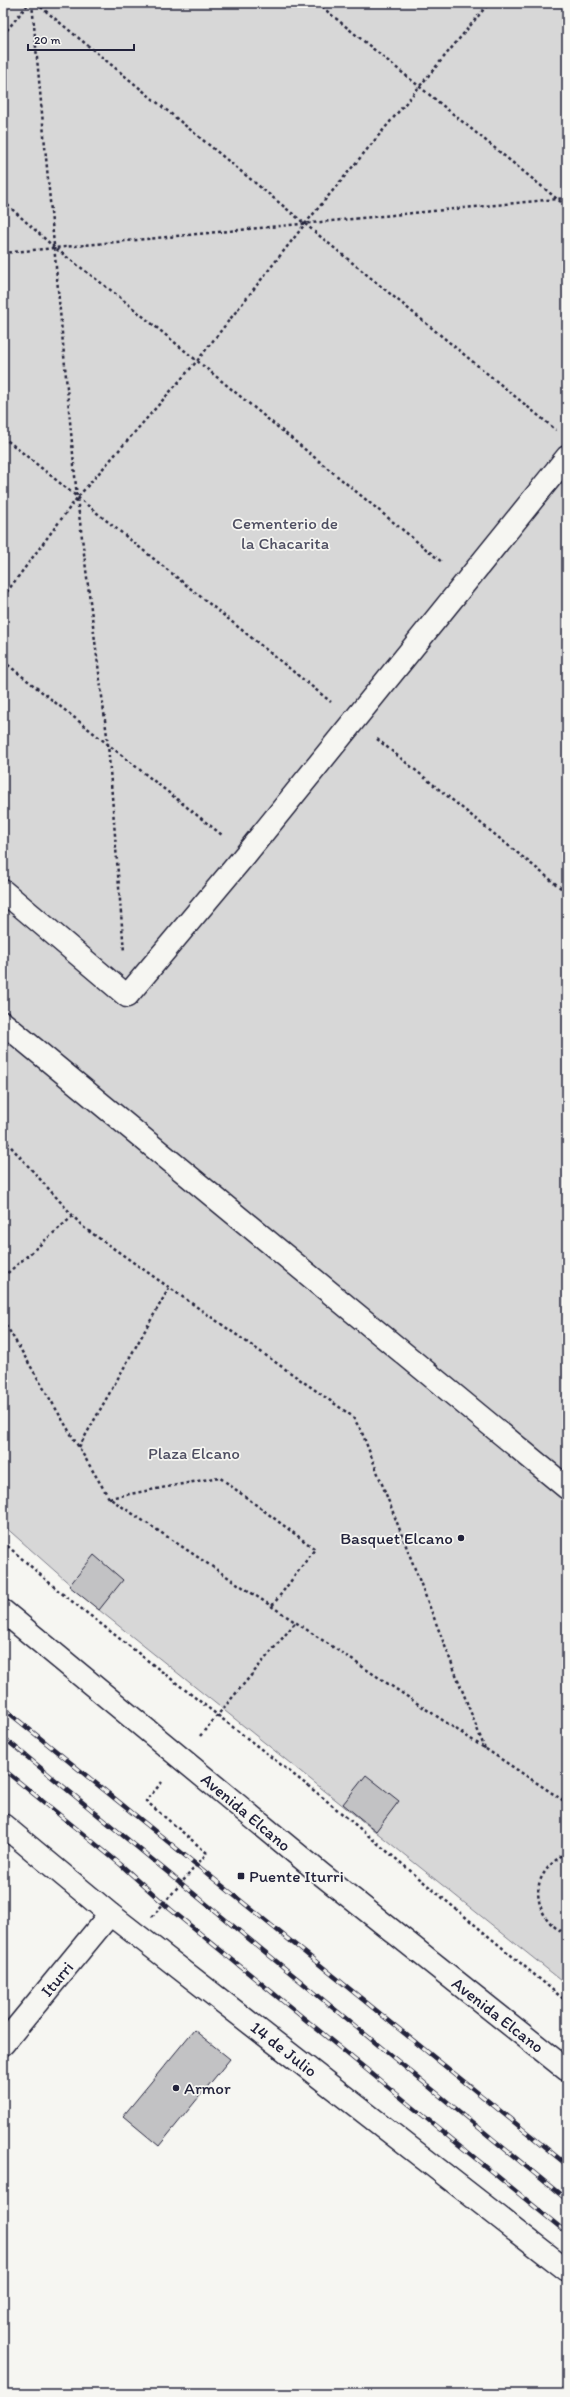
<svg xmlns="http://www.w3.org/2000/svg" width="570" height="2397" font-family="Itim,sans-serif">
<style>
.green{fill:#d7d7d7;stroke:#7c7c89}
.building{fill:#c2c2c4;stroke:#22223b}
.lines{fill:none;stroke-linecap:round;stroke-linejoin:round}
.minor-casing{stroke:#22223b;stroke-width:25}
.major-casing{stroke:#22223b;stroke-width:25}
.path{stroke:#22223b;stroke-width:2.5;stroke-dasharray:3 3;stroke-linecap:butt}
.minor{stroke:#f6f6f2;stroke-width:22}
.major{stroke:#f6f6f2;stroke-width:22}
.rail-casing{stroke:#22223b;stroke-width:4.5}
.rail{stroke:#f6f6f2;stroke-width:3;stroke-dasharray:9;stroke-linecap:butt}
.path-bridge{stroke:#22223b;stroke-width:2.5;stroke-dasharray:3 3;stroke-linecap:butt}
.poi-dot{fill:#22223b;stroke:#f6f6f2;stroke-width:1.5}
.labels{text-anchor:middle;dominant-baseline:central;stroke-width:3.5;stroke-linejoin:round;paint-order:stroke}
.park-label{font-size:17px;fill:#4f4f62;stroke:#f6f6f2}
.poi-label{font-size:17px;fill:#22223b;stroke:#f6f6f2;text-anchor:start}
.street-label{font-size:17px;fill:#22223b;stroke:#f6f6f2}
</style>
<rect width="100%" height="100%" fill="#f6f6f2"/>
<filter id="ink" filterUnits="userSpaceOnUse"><feTurbulence type="fractalNoise" baseFrequency=".025" numOctaves="2"/><feDisplacementMap in="SourceGraphic" scale="8" xChannelSelector="R" yChannelSelector="G"/><feConvolveMatrix kernelMatrix="1 2 1 2 8 2 1 2 1" color-interpolation-filters="sRGB"/></filter>
<g filter="url(#ink)">
<!-- green -->
<path class="green" d="M3 3H567V1985L99 1610 3 1525Z"/>
<!-- building -->
<path class="building" d="M94 1555 123 1580 99 1610 69 1586Z
M366 1775 399 1801 376 1831 343 1804Z
M194 2030 230 2059 159 2146 123 2116Z"/>
<g class="lines">
<defs>
<path id="minor" d="M3 891 127 996 246 854 567 457
M3 1023 567 1488
M3 1825 110 1914 567 2270
M3 2044 110 1914"/>
<path id="major" d="M3 1611 321 1874 567 2070"/>
</defs>
<!-- minor casing -->
<use href="#minor" class="minor-casing"/>
<!-- major casing -->
<use href="#major" class="major-casing"/>
<!-- path -->
<path class="path" d="M32 3 77 498 108 744 124 952
M36 3 556 430
M317 3 567 207
M3 35 29 3
M3 201 55 248 117 295 443 563
M3 253 567 198
M3 437 331 702
M3 597 77 498 197 361 305 224 489 3
M3 661 222 835
M377 739 567 893
M3 1138 83 1227 352 1416 361 1430 485 1749
M3 1277 73 1216
M3 1320 109 1498 567 1803
M79 1447 169 1288
M109 1498 219 1477 315 1549 272 1606
M3 1542 60 1592 321 1796 567 2002
M200 1736 296 1622
M162 1782 146 1801 207 1853
M567 1852C556 1859 545 1868 540 1881 533 1902 547 1928 567 1933"/>
<!-- minor -->
<use href="#minor" class="minor"/>
<!-- major -->
<use href="#major" class="major"/>
<defs>
<path id="rail" d="M3 1708 567 2165
M3 1737 567 2200
M3 1769 120 1864 170 1909 567 2233"/>
</defs>
<!-- rail casing -->
<use href="#rail" class="rail-casing"/>
<!-- rail -->
<use href="#rail" class="rail"/>
<!-- path-bridge -->
<path class="path-bridge" d="M152 1917 207 1853"/>
</g>
</g>
<!-- markers -->
<g class="poi-dot">
<circle cx="461" cy="1538" r="4"/>
<rect x="237" y="1872" width="8" height="8" rx="2"/>
<circle cx="176" cy="2088" r="4"/>
</g>
<g class="labels">
<!-- park labels -->
<g class="park-label">
<text x="285" y="523">Cementerio de<tspan x="285" dy="20">la Chacarita</tspan></text>
<text x="194" y="1453">Plaza Elcano</text>
</g>
<!-- poi labels -->
<g class="poi-label">
<text x="453" y="1538" text-anchor="end">Basquet Elcano</text>
<text x="249" y="1876">Puente Iturri</text>
<text x="184" y="2088">Armor</text>
</g>
<!-- street labels -->
<g class="street-label">
<text transform="translate(246 1812) rotate(40)">Avenida Elcano</text>
<text transform="translate(57 1979) rotate(-50)">Iturri</text>
<text transform="translate(498 2015) rotate(38)">Avenida Elcano</text>
<text transform="translate(284 2049) rotate(38)">14 de Julio</text>
</g>
</g>
<!-- margin -->
<rect width="570" height="2397" fill="none" stroke="#f6f6f2" stroke-width="16"/>
<rect x="8" y="8" width="554" height="2381" fill="none" stroke="#22223b" stroke-width="1.5" filter="url(#ink)"/>
<!-- scale -->
<path d="M28 44v6h106v-6" fill="none" stroke="#22223b" stroke-width="2"/>
<text x="34" y="44" font-size="12" fill="#22223b" stroke="#f6f6f2" stroke-width="3" paint-order="stroke">20 m</text>
</svg>
